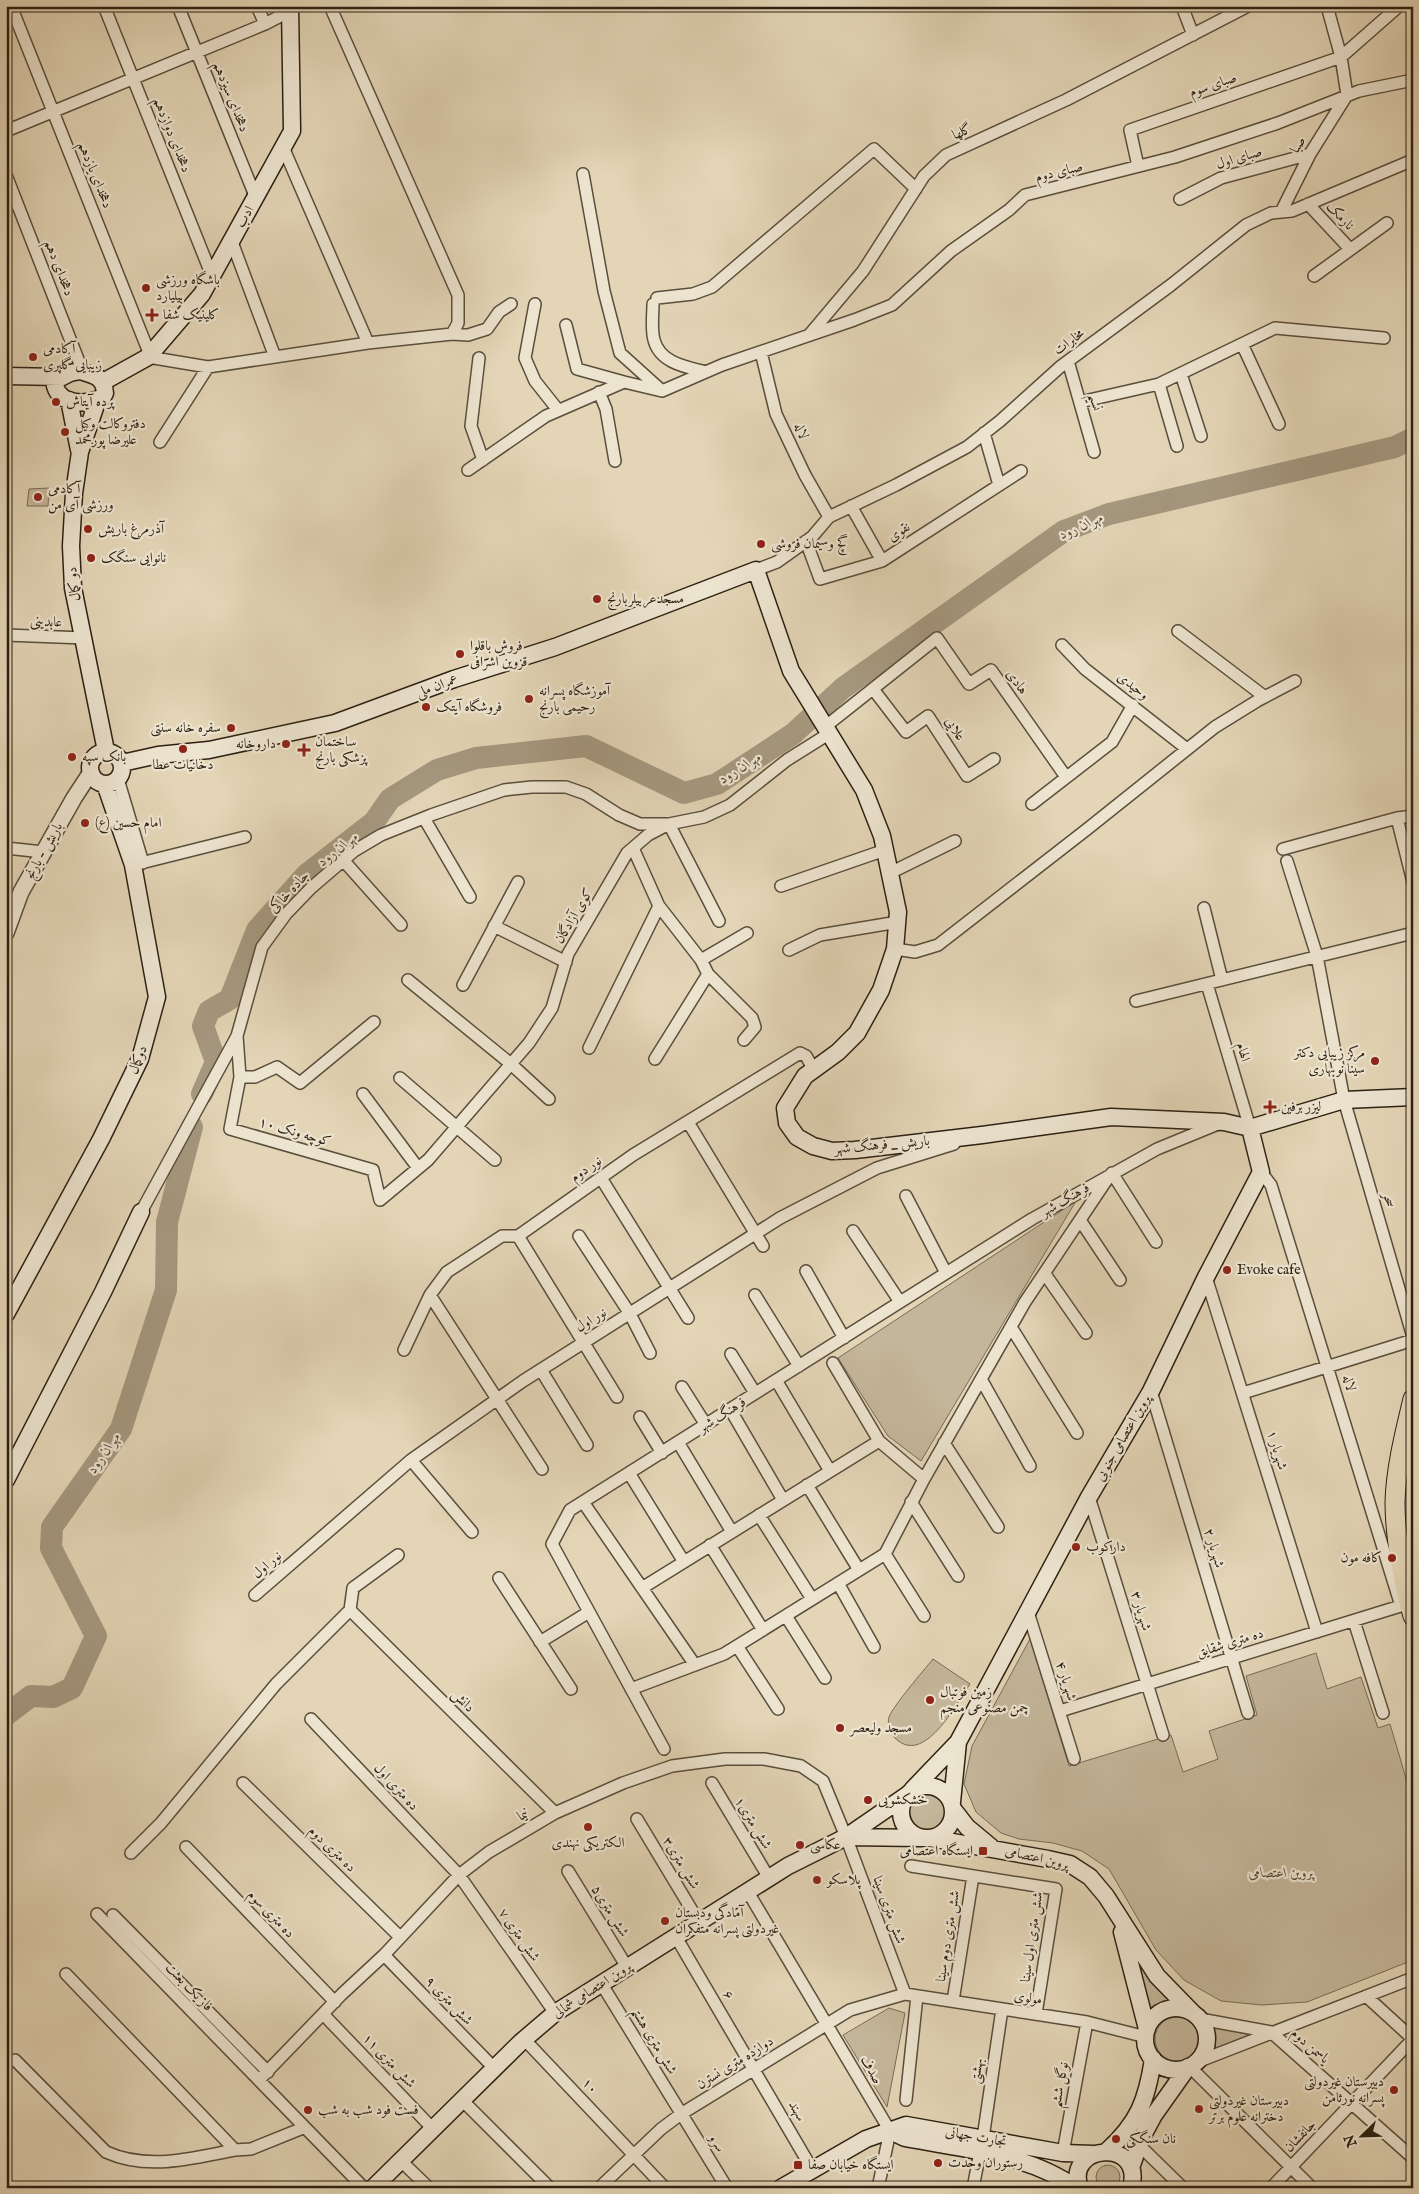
<svg xmlns="http://www.w3.org/2000/svg" width="1419" height="2194" font-family="'IM FELL English',Amiri,serif">
<style>
.green{fill:#c4b69a;stroke:#786c56}
.lines{fill:none;stroke-linecap:round;stroke-linejoin:round}
.river{stroke:#a5987f;stroke-width:22}
.minor-casing{stroke:#5a4e3c;stroke-width:14}
.tertiary-casing{stroke:#5a4e3c;stroke-width:18}
.secondary-casing{stroke:#2d2113;stroke-width:19}
.primary-casing{stroke:#2d2113;stroke-width:21}
.minor{stroke:#ede4d0;stroke-width:11}
.tertiary{stroke:#ede4d0;stroke-width:15}
.secondary{stroke:#ede4d0;stroke-width:16}
.primary{stroke:#e3d5b6;stroke-width:19}
.poi-dot{fill:#8f2418;stroke:#ede4d0;stroke-width:2}
.labels{text-anchor:middle;dominant-baseline:central;stroke-width:4.5;stroke-linejoin:round;paint-order:stroke}
.street-label{font-size:14px;fill:#2d2113;stroke:#ede4d0}
.poi-label{font-size:14px;fill:#2d2113;stroke:#ede4d0;text-anchor:start}
.park-label{font-size:14px;font-style:italic;fill:#534635;stroke:#ede4d0}
.water-label{font-size:15px;font-style:italic;fill:#574b39;stroke:#ede4d0}
</style>
<rect width="100%" height="100%" fill="#e3d5b6"/>
<filter id="stains"><feTurbulence type="fractalNoise" baseFrequency=".004" numOctaves="4"/><feColorMatrix values="0 0 0 0 .2 0 0 0 0 .09 0 0 0 0 .02 0 0 0 .5 -.17"/></filter>
<radialGradient id="worn" r=".72"><stop offset=".6" stop-color="#630" stop-opacity="0"/><stop offset="1" stop-color="#630" stop-opacity=".3"/></radialGradient>
<!-- green -->
<path class="green" d="M49 488 48 506H27L29 489Z
M1076 1201 921 1461 888 1436 838 1358Z
M1030 1639 1069 1766 1171 1735 1183 1772 1218 1759 1209 1731 1257 1715 1246 1676 1316 1653 1327 1689 1361 1677 1378 1728 1390 1724 1413 1802V1960L1307 2002 1262 2005 1221 2001 1184 1980 1156 1950 1109 1869 1082 1851 1053 1843 1019 1839 1001 1833 976 1812 964 1784 972 1746Z
M933 1659 970 1684C956 1704 924 1767 895 1738 890 1733 887 1724 889 1717 893 1706 924 1670 933 1659Z
M909 1811a19 19 0 1 1 38 0a19 19 0 1 1-38 0Z
M1139 1961 1175 2003 1161 2007 1150 2015Z
M889 2008 905 2013 887 2107 843 2035Z
M1155 2039a22 22 0 1 1 44 0a22 22 0 1 1-44 0Z
M1208 2022 1259 2033 1208 2054C1215 2043 1211 2033 1208 2022Z
M1096 2177a12 12 0 1 1 24 0a12 12 0 1 1-24 0Z"/>
<g class="lines">
<!-- river -->
<path class="river" d="M202 1094 216 1062 203 1026 209 1011 230 999 257 930 306 875 374 822 390 799 437 770 476 758 586 746 684 793 717 784 793 734 843 688 1064 531 1109 514 1395 447 1413 438
M6 1715 31 1696 53 1697 72 1688 96 1636 51 1548 52 1527 121 1429 166 1290 167 1222 192 1127"/>
<defs>
<path id="minor" d="M11 6 150 355
M104 6 212 276
M178 6 256 198
M257 6 265 24
M1182 6 1193 35
M1327 6 1341 57 1347 95
M6 131 265 24 290 11
M283 147 368 343
M1138 166 1130 130 1341 57 1399 6
M583 174 604 291 620 353 661 390
M6 175 83 372
M1180 199 1221 178 1310 154
M1308 204 1350 249
M1281 212 1310 154 1347 95
M232 242 275 357
M1314 276 1387 223
M657 298 693 294 712 287 874 149 916 189
M535 304 525 358 535 381 558 410
M653 304C653 315 651 329 654 340 660 363 686 367 706 372
M566 325 577 369 624 382
M452 334 468 335 487 329 499 312 511 304
M810 334 863 271 924 176 946 155 1066 100 1248 6
M1242 344 1279 424
M761 352 776 414 805 475 829 517
M148 357 208 367 368 343 452 334 458 323V295L330 6
M479 358 471 426 483 460
M1068 361 1094 452
M1181 374 1201 436
M1159 384 1177 446
M599 392 606 409 615 461
M1080 402 1159 384 1275 328 1384 338
M984 433 999 485
M160 442 208 367
M468 470 546 416 624 382 662 391 722 365 854 320 892 305 951 251 1009 210 1025 195 1175 157 1278 123 1359 91 1413 80
M851 506 882 561
M806 541 820 579 882 561 1021 471
M756 570 777 562 812 537 829 517 896 485 967 447 1000 421 1060 367 1171 285 1246 225 1271 213 1292 211 1413 160
M1178 631 1265 697
M6 635 84 638
M1062 645 1085 669 1187 749
M873 689 906 732 928 716 967 776 994 759
M826 726 937 638 969 684 991 670 1066 777
M118 779 143 863
M1032 804 1112 742 1133 705
M424 818 470 897
M1397 818 1413 882
M669 824 719 921
M6 848 43 852
M1283 849 1397 818 1413 816
M343 860 401 925
M1287 861 1317 956 1344 1100 1413 1337
M133 865 245 837
M890 873 955 841
M781 886 885 850
M659 906 701 960 708 974 752 1018 755 1027 744 1040
M1204 908 1222 980
M494 926 566 962
M895 949 915 952 938 945 1086 830 1215 727 1257 701 1295 681
M789 950 820 935 898 922
M701 960 747 933
M408 980 511 1064 549 1099
M1207 984 1250 1128
M463 985 518 882
M1136 1001 1413 933
M237 1036 240 1077 230 1129 373 1170 380 1200 428 1160 529 1043 552 1008 568 954 627 853 648 835 669 824 704 817 730 805 787 760 830 733
M589 1048 659 906 633 848
M655 1059 708 974
M240 1077H255L277 1067 300 1083 374 1022
M400 1078 495 1160
M363 1094 418 1168
M688 1122 763 1246
M1261 1172 1271 1185 1401 1606
M1112 1173 1156 1242
M601 1178 688 1318
M906 1196 946 1273
M141 1212 237 1036 262 947 286 914 311 888 354 851 381 835 431 815 504 790 532 787H566L586 794 619 815 640 824H667
M1080 1220 1120 1280
M853 1231 900 1302
M518 1236 617 1397
M579 1236 630 1314 650 1353
M806 1271 844 1338
M1045 1274 1086 1333
M1206 1277 1317 1632
M430 1295 542 1469
M755 1295 799 1366
M1011 1327 1077 1433
M404 1350 430 1295 447 1272 502 1236H518L633 1155 800 1053 806 1056 814 1070
M731 1354 755 1393
M833 1363 879 1441
M541 1370 587 1445
M981 1379 1030 1466
M776 1380 830 1471
M682 1387 706 1425
M1151 1391 1248 1713
M1243 1393 1413 1340
M730 1409 783 1500
M640 1417 662 1453
M678 1442 732 1532
M944 1443 998 1527
M411 1460 472 1532
M629 1473 684 1562
M807 1485 859 1570
M1089 1497 1163 1735
M583 1502 695 1665
M911 1502 958 1576
M759 1515 812 1599
M710 1545 763 1630
M885 1554 924 1616
M499 1578 571 1689
M838 1583 874 1647
M642 1588 879 1441 924 1479
M255 1595 411 1460 523 1381 780 1218 877 1168 954 1144
M350 1610 555 1813
M1028 1612 1074 1759
M786 1616 825 1678
M1354 1621 1383 1713
M540 1642 589 1612
M737 1646 778 1709
M631 1689 724 1654 885 1554 924 1479 1025 1302 1110 1175
M1060 1711 1407 1604
M311 1719 459 1875 555 2013
M664 1749 552 1544 570 1510 1032 1219 1157 1149 1218 1124
M243 1783 400 1937
M712 1783 769 1878
M637 1819 699 1922
M186 1847 335 2002
M131 1853 161 1823 276 1684 350 1610 353 1588 398 1555
M911 1866 1056 1889 1036 2014
M568 1871 627 1967
M748 1892 890 2131 878 2188
M97 1914 364 2188
M113 1915 268 2072
M676 1937 812 2169
M384 1955 494 2068
M66 1974 235 2150 251 2149 303 2128
M601 1983 727 2188
M953 2001 973 1876
M323 2014 433 2129
M1200 2019 1271 2032
M1271 2032 1413 2158
M524 2039 665 2188
M15 2060 106 2152C148 2171 192 2158 235 2150
M1197 2062 1413 1978
M1190 2067 1312 2188
M259 2080 342 1994 384 1955 459 1875 489 1852 555 1813 623 1783 672 1766 725 1759H764L801 1766 823 1781 846 1837 905 1994
M462 2100 550 2188
M906 2100 917 1996
M983 2138 1002 2009
M1139 2145 1183 2188
M1063 2153 1087 2022
M400 2160 429 2188
M599 2188 661 2129 681 2114 850 2010 905 1994 1087 2022 1146 2037
M973 2188 980 2152
M1271 2188 1413 2039 1366 1996"/>
<path id="tertiary" d="M6 933 21 892 74 798 91 772"/>
<path id="secondary" d="M80 371C94 375 104 377 105 393L103 397C87 405 61 406 55 386L56 380 70 373Z
M6 376 61 377
M103 382 148 357 202 294 292 131 290 6
M98 399 80 452 74 493 71 546 73 588 106 751
M69 400 79 450
M90 768a16 16 0 1 1 32 0a16 16 0 1 1-32 0Z
M122 763 158 755 209 750 335 723 454 679 555 647 756 570 791 671 864 790 882 836 898 912 895 949 881 990 857 1033 838 1052 805 1076 785 1108 787 1123 797 1137 813 1146 832 1151 855 1150 982 1135 1111 1117 1224 1122 1250 1128 1344 1100 1413 1097
M6 1314 101 1139 140 1059 157 997 133 865 105 784
M6 1480 103 1292 141 1212
M901 1812a26 26 0 1 1 52 0a26 26 0 1 1-52 0Z
M912 1790 958 1742 1089 1497 1151 1391 1206 1277 1261 1172 1250 1128
M952 1802 958 1742
M953 1809 967 1827 991 1847
M846 1837 921 1838
M930 1838 1048 1859 1070 1864 1090 1877 1106 1896 1157 1976 1193 2013
M1122 1932 1147 2029
M1145 2039a31 31 0 1 1 62 0a31 31 0 1 1-62 0Z
M890 2131 905 2138C962 2149 1027 2153 1076 2188
M1107 2151C1138 2123 1147 2100 1153 2059
M1131 2168 1141 2139 1154 2115 1188 2067
M373 2188 521 2042 555 2013 788 1866 846 1837 907 1795
M781 2188 866 2139 906 2125 1063 2153 1093 2154
M1080 2188C1063 2144 1145 2137 1131 2188"/>
<path id="primary" d="M1413 1399C1405 1433 1396 1467 1395 1502 1395 1536 1403 1583 1413 1616"/>
</defs>
<!-- minor casing -->
<use href="#minor" class="minor-casing"/>
<!-- tertiary casing -->
<use href="#tertiary" class="tertiary-casing"/>
<!-- secondary casing -->
<use href="#secondary" class="secondary-casing"/>
<!-- primary casing -->
<use href="#primary" class="primary-casing"/>
<!-- minor -->
<use href="#minor" class="minor"/>
<!-- tertiary -->
<use href="#tertiary" class="tertiary"/>
<!-- secondary -->
<use href="#secondary" class="secondary"/>
<!-- primary -->
<use href="#primary" class="primary"/>
</g>
<!-- markers -->
<g class="poi-dot">
<circle cx="146" cy="288" r="5"/>
<path d="M149.5 307.5h5v5h5v5h-5v5h-5v-5h-5v-5h5z"/>
<circle cx="33" cy="357" r="5"/>
<circle cx="56" cy="402" r="5"/>
<circle cx="65" cy="432" r="5"/>
<circle cx="38" cy="497" r="5"/>
<circle cx="88" cy="529" r="5"/>
<circle cx="761" cy="544" r="5"/>
<circle cx="91" cy="558" r="5"/>
<circle cx="597" cy="599" r="5"/>
<circle cx="460" cy="654" r="5"/>
<circle cx="529" cy="699" r="5"/>
<circle cx="426" cy="707" r="5"/>
<circle cx="231" cy="728" r="5"/>
<circle cx="286" cy="744" r="5"/>
<circle cx="183" cy="749" r="5"/>
<path d="M301.5 742.5h5v5h5v5h-5v5h-5v-5h-5v-5h5z"/>
<circle cx="72" cy="757" r="5"/>
<circle cx="85" cy="823" r="5"/>
<circle cx="1375" cy="1061" r="5"/>
<path d="M1267.5 1099.5h5v5h5v5h-5v5h-5v-5h-5v-5h5z"/>
<circle cx="1227" cy="1270" r="5"/>
<circle cx="1076" cy="1547" r="5"/>
<circle cx="1392" cy="1558" r="5"/>
<circle cx="930" cy="1700" r="5"/>
<circle cx="840" cy="1728" r="5"/>
<circle cx="868" cy="1800" r="5"/>
<circle cx="588" cy="1827" r="5"/>
<circle cx="800" cy="1845" r="5"/>
<rect x="978" y="1846" width="10" height="10" rx="2.5"/>
<circle cx="817" cy="1880" r="5"/>
<circle cx="665" cy="1921" r="5"/>
<circle cx="1394" cy="2090" r="5"/>
<circle cx="1199" cy="2109" r="5"/>
<circle cx="308" cy="2110" r="5"/>
<circle cx="1116" cy="2139" r="5"/>
<circle cx="938" cy="2163" r="5"/>
<rect x="793" y="2160" width="10" height="10" rx="2.5"/>
</g>
<g class="labels">
<!-- street labels -->
<g class="street-label">
<text transform="translate(1213 85) rotate(-19)">صبای سوم</text>
<text transform="translate(231 97) rotate(68)">دهخدای سیزدهم</text>
<text transform="translate(962 132) rotate(-23)">گلها</text>
<text transform="translate(172 135) rotate(68)">دهخدای دوازدهم</text>
<text transform="translate(1298 145) rotate(-60)">صبا</text>
<text transform="translate(1239 158) rotate(-17)">صبای اول</text>
<text transform="translate(1059 172) rotate(-14)">صبای دوم</text>
<text transform="translate(95 175) rotate(68)">دهخدای یازدهم</text>
<text transform="translate(1340 216) rotate(46)">نارمک</text>
<text transform="translate(245 217) rotate(-61)">ادب</text>
<text transform="translate(59 268) rotate(69)">دهخدای دهم</text>
<text transform="translate(1069 342) rotate(-37)">مخابرات</text>
<text transform="translate(1095 402) rotate(74)">نسیم</text>
<text transform="translate(801 431) rotate(64)">لاله</text>
<text transform="translate(899 532) rotate(-33)">نقوی</text>
<text transform="translate(74 584) rotate(-97)">دو کمال</text>
<text transform="translate(46 622) rotate(2)">عابدینی</text>
<text transform="translate(1017 682) rotate(55)">هادی</text>
<text transform="translate(437 686) rotate(-20)">عمران ملی</text>
<text transform="translate(1133 686) rotate(38)">وحیدی</text>
<text transform="translate(955 729) rotate(57)">علایی</text>
<text transform="translate(44 851) rotate(-61)">باریش - بارنج</text>
<text transform="translate(289 892) rotate(-47)">جاده خاکی</text>
<text transform="translate(574 916) rotate(-59)">کوی آزادگان</text>
<text transform="translate(1243 1052) rotate(73)">الهام</text>
<text transform="translate(138 1060) rotate(-69)">دوکمال</text>
<text transform="translate(295 1132) rotate(16)">کوچه ونک ۱۰</text>
<text transform="translate(882 1145) rotate(-5)">باریش _ فرهنگ شهر</text>
<text transform="translate(586 1169) rotate(-35)">نور دوم</text>
<text transform="translate(1065 1200) rotate(-30)">فرهنگ شهر</text>
<text transform="translate(1389 1200) rotate(74)">سحر</text>
<text transform="translate(591 1320) rotate(-32)">نور اول</text>
<text transform="translate(1349 1383) rotate(73)">لاله</text>
<text transform="translate(722 1415) rotate(-32)">فرهنگ شهر</text>
<text transform="translate(1123 1438) rotate(-60)">پروین اعتصامی جنوبی</text>
<text transform="translate(1277 1450) rotate(73)">شهریار ۱</text>
<text transform="translate(1214 1548) rotate(73)">شهریار ۲</text>
<text transform="translate(267 1565) rotate(-41)">نور اول</text>
<text transform="translate(1141 1611) rotate(73)">شهریار ۳</text>
<text transform="translate(1230 1643) rotate(-17)">ده متری شقایق</text>
<text transform="translate(1066 1681) rotate(72)">شهریار ۴</text>
<text transform="translate(463 1701) rotate(45)">دانش</text>
<text transform="translate(396 1787) rotate(47)">ده متری اول</text>
<text transform="translate(523 1815) rotate(-30)">نیما</text>
<text transform="translate(753 1823) rotate(59)">شش متری۱</text>
<text transform="translate(332 1849) rotate(44)">ده متری دوم</text>
<text transform="translate(1037 1858) rotate(13)">پروین اعتصامی</text>
<text transform="translate(681 1863) rotate(59)">شش متری۳</text>
<text transform="translate(889 1910) rotate(70)">شش متری سینا</text>
<text transform="translate(610 1911) rotate(58)">۵شش متری</text>
<text transform="translate(271 1914) rotate(46)">ده متری سوم</text>
<text transform="translate(519 1935) rotate(55)">۷ شش متری</text>
<text transform="translate(948 1936) rotate(-81)">شش متری دوم سینا</text>
<text transform="translate(1032 1937) rotate(-82)">شش متری اول سینا</text>
<text transform="translate(189 1987) rotate(46)">فاز یک بعثت</text>
<text transform="translate(592 1990) rotate(-33)">پروین اعتصامی شمالی</text>
<text transform="translate(728 1995) rotate(59)">۶</text>
<text transform="translate(1028 1998) rotate(9)">مولوی</text>
<text transform="translate(449 2001) rotate(46)">۹ شش متری</text>
<text transform="translate(654 2041) rotate(59)">شش متری هشتم</text>
<text transform="translate(1310 2046) rotate(41)">یاسمن دوم</text>
<text transform="translate(389 2061) rotate(46)">۱۱ شش متری</text>
<text transform="translate(735 2063) rotate(-32)">دوازده متری نسترن</text>
<text transform="translate(871 2070) rotate(60)">صدف</text>
<text transform="translate(977 2071) rotate(-82)">بهشتی</text>
<text transform="translate(1060 2085) rotate(-80)">نوگل ششم</text>
<text transform="translate(590 2086) rotate(46)">۱۰</text>
<text transform="translate(797 2111) rotate(60)">سهند</text>
<text transform="translate(1300 2136) rotate(-46)">جانفشان</text>
<text transform="translate(976 2137) rotate(10)">تجارت جهانی</text>
<text transform="translate(717 2143) rotate(58)">سرو</text>
</g>
<!-- poi labels -->
<g class="poi-label">
<text x="156" y="280">باشگاه ورزشی<tspan x="156" dy="16">بیلیارد</tspan></text>
<text x="163" y="315">کلینیک شفا</text>
<text x="43" y="349">آکادمی<tspan x="43" dy="16">زیبایی گلپری</tspan></text>
<text x="66" y="402">پرده‌ آیتاش</text>
<text x="75" y="424">دفتروکالت وکیل<tspan x="75" dy="16">علیرضا پورمحمد</tspan></text>
<text x="48" y="489">آکادمی<tspan x="48" dy="16">ورزشی آی من</tspan></text>
<text x="98" y="529">آذرمرغ باریش</text>
<text x="771" y="544">گچ وسیمان فروشی</text>
<text x="101" y="558">نانوایی سنگک</text>
<text x="607" y="599">مسجدعربیلربارنج</text>
<text x="470" y="646">فروش باقلوا<tspan x="470" dy="16">قزوین اشرافی</tspan></text>
<text x="539" y="691">آموزشگاه پسرانه<tspan x="539" dy="16">رحیمی بارنج</tspan></text>
<text x="436" y="707">فروشگاه آیتک</text>
<text x="221" y="728" text-anchor="end">سفره خانه سنتی</text>
<text x="315" y="742">ساختمان<tspan x="315" dy="16">پزشکی بارنج</tspan></text>
<text x="276" y="744" text-anchor="end">داروخانه</text>
<text x="82" y="757">بانک سپه</text>
<text x="183" y="765" text-anchor="middle">دخانیات عطا</text>
<text x="95" y="823">امام حسین (ع)</text>
<text x="1365" y="1053" text-anchor="end">مرکز زیبایی دکتر<tspan x="1365" dy="16">سینا نوبهاری</tspan></text>
<text x="1281" y="1107">لیزر برفین</text>
<text x="1237" y="1270">Evoke cafe</text>
<text x="1086" y="1547">دارکوب</text>
<text x="1382" y="1558" text-anchor="end">کافه مون</text>
<text x="940" y="1692">زمین فوتبال<tspan x="940" dy="16">چمن مصنوعی منجم</tspan></text>
<text x="850" y="1728">مسجد ولیعصر</text>
<text x="878" y="1800">خشکشویی</text>
<text x="588" y="1843" text-anchor="middle">الکتریکی نهندی</text>
<text x="810" y="1845">عکاسی</text>
<text x="973" y="1851" text-anchor="end">ایستگاه اعتصامی</text>
<text x="827" y="1880">پلاسکو</text>
<text x="675" y="1913">آمادگی ودبستان<tspan x="675" dy="16">غیردولتی پسرانه متفکران</tspan></text>
<text x="1384" y="2082" text-anchor="end">دبیرستان غیردولتی<tspan x="1384" dy="16">پسرانه نورثامن</tspan></text>
<text x="1209" y="2101">دبیرستان غیردولتی<tspan x="1209" dy="16">دخترانه علوم برتر</tspan></text>
<text x="318" y="2110">فست فود شب به شب</text>
<text x="1126" y="2139">نان سنگکى</text>
<text x="948" y="2163">رستوران وحدت</text>
<text x="808" y="2165">ایستگاه خیابان صفا</text>
</g>
<!-- park labels -->
<g class="park-label">
<text x="1281" y="1873">پروین اعتصامى</text>
</g>
<!-- water labels -->
<g class="water-label">
<text transform="translate(1081 526) rotate(-24)">مهران رود</text>
<text transform="translate(740 768) rotate(-32)">مهران رود</text>
<text transform="translate(338 849) rotate(-38)">مهران رود</text>
<text transform="translate(104 1453) rotate(-55)">مهران رود</text>
</g>
</g>
<!-- margin -->
<rect width="1419" height="2194" fill="none" stroke="#e3d5b6" stroke-width="25"/>
<rect x="8" y="8" width="1404" height="2179" fill="none" stroke="#2d2113" stroke-width="2.5"/>
<rect x="12" y="12" width="1394" height="2169" fill="none" stroke="#2d2113"/>
<!-- north arrow -->
<g transform="translate(1362 2136) rotate(247)" stroke="#ede4d0" stroke-width="4" paint-order="stroke">
<path d="M0-4L9 19L0 12L-9 19Z" fill="#2d2113"/>
<text y="-8" font-size="14" font-weight="bold" text-anchor="middle" fill="#2d2113">N</text>
</g>
<rect width="100%" height="100%" filter="url(#stains)"/>
<rect width="100%" height="100%" fill="url(#worn)"/>
</svg>
